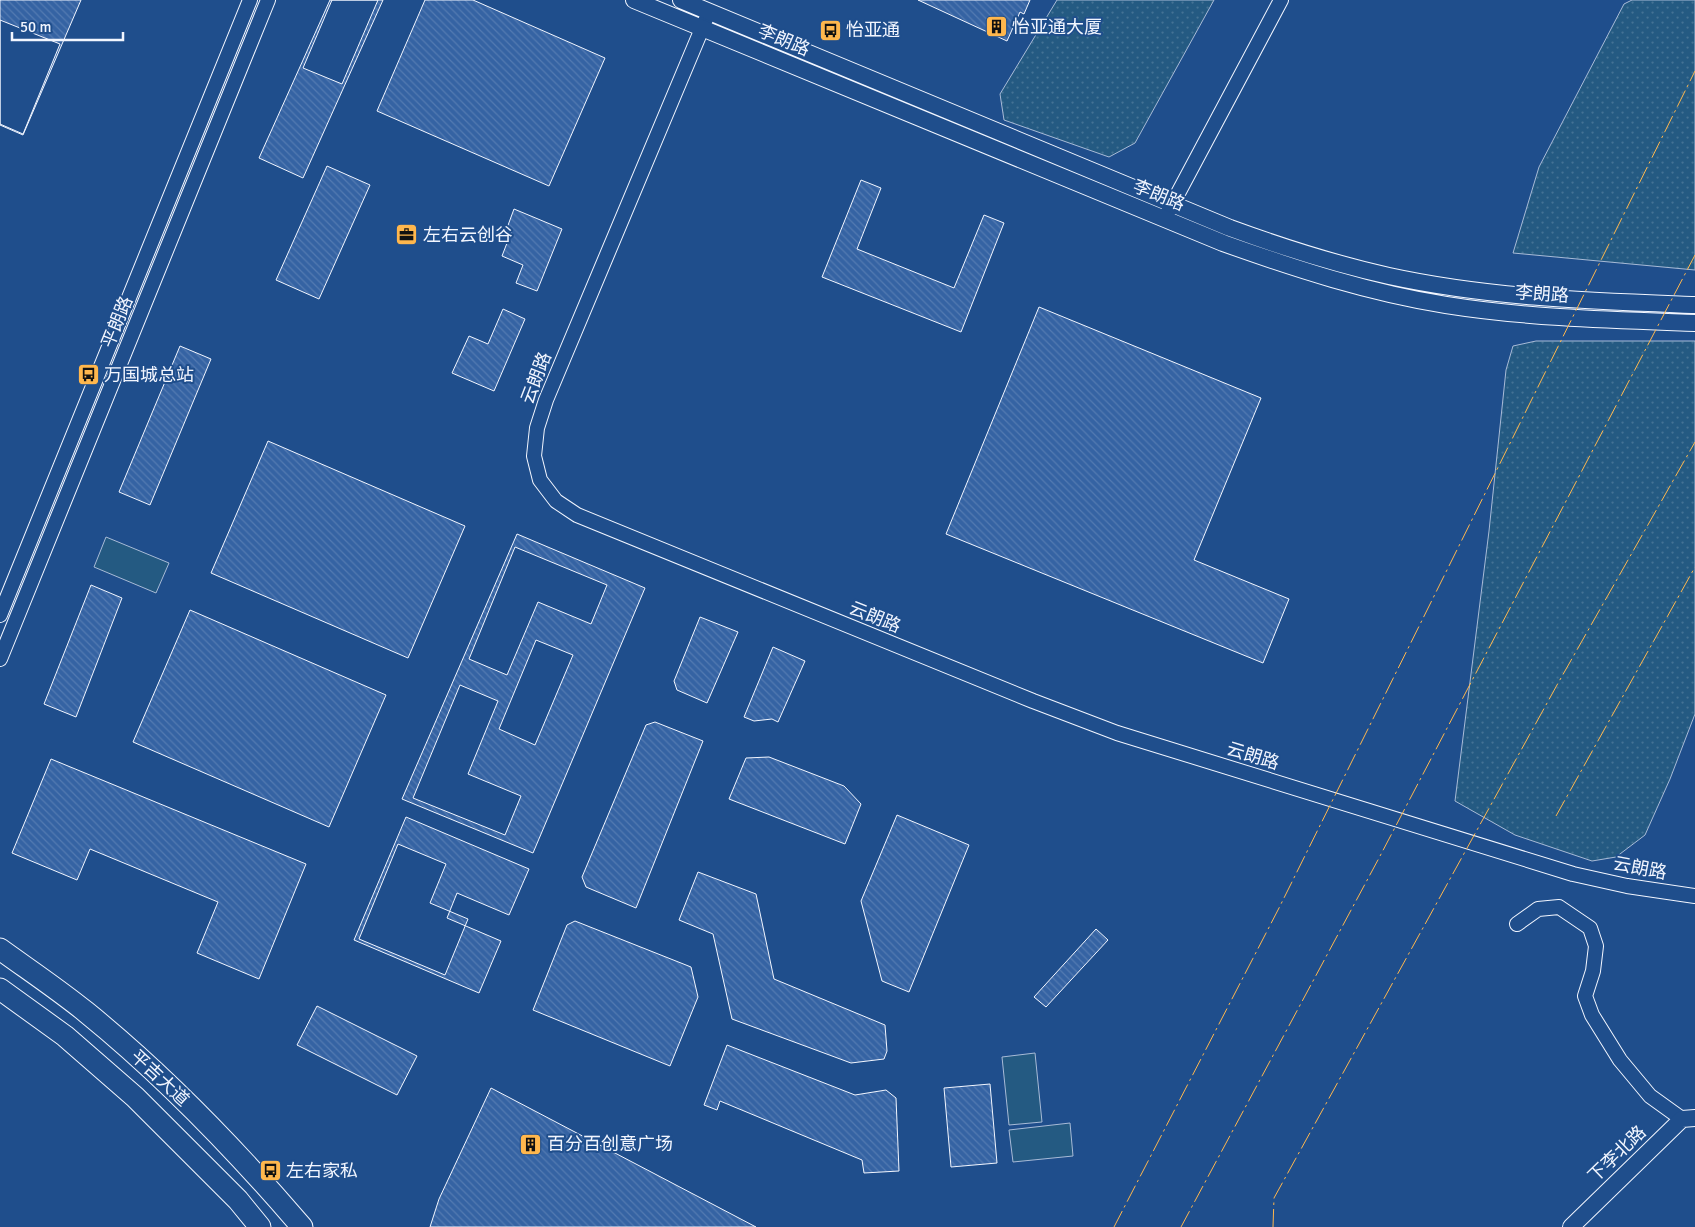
<svg xmlns="http://www.w3.org/2000/svg" width="1695" height="1227" font-family="Signika,'Noto Sans SC',sans-serif">
<style>
.grass{fill:url(#grass-dots);stroke:#a8bbd7}
.green{fill:#245a82;stroke:#a8bbd7}
.building{fill:url(#building-back-hatch);stroke:#f2f6ff;fill-rule:evenodd}
.lines{fill:none;stroke-linecap:round;stroke-linejoin:round}
.minor-casing{stroke:#f2f6ff;stroke-width:16}
.tertiary-casing{stroke:#f2f6ff;stroke-width:18}
.primary-casing{stroke:#f2f6ff;stroke-width:23}
.minor{stroke:#1f4e8c;stroke-width:14}
.tertiary{stroke:#1f4e8c;stroke-width:16}
.primary{stroke:#1f4e8c;stroke-width:21}
.power{stroke:#ffb74d;stroke-width:1;stroke-dasharray:18 4 2.5 4;stroke-linecap:butt}
.labels{text-anchor:middle;dominant-baseline:central;stroke-width:4;stroke-linejoin:round;paint-order:stroke}
.poi-label{font-size:18px;fill:#f2f6ff;stroke:#1f4e8c;text-anchor:start}
.street-label{font-size:18px;fill:#f2f6ff;stroke:#1f4e8c}
</style>
<defs>
<pattern id="grass-dots" width="8" height="8" patternUnits="userSpaceOnUse" patternTransform="scale(1.25)"><rect width="8" height="8" fill="#245a82"/><path d="M2 2h.1M6 6h.1" fill="none" stroke="#447295" stroke-width="1.8" stroke-linecap="round"/></pattern>
<pattern id="building-back-hatch" width="6" height="6" patternUnits="userSpaceOnUse" patternTransform="scale(1.25)"><rect width="6" height="6" fill="#3563a3"/><path d="M-1 5l2 2M0 0l6 6M5-1l2 2" fill="none" stroke="#537ab1"/></pattern>
</defs>
<rect width="100%" height="100%" fill="#1f4e8c"/>
<!-- grass -->
<path class="grass" d="M1057 0H1214L1135 143 1109 157 1004 120 1000 94Z
M1632 0H1695V270L1513 253 1539 167 1624 4Z
M1536 341H1695V714L1670 779 1645 835 1616 857 1592 861 1515 835 1455 801 1489 531 1506 370 1513 346Z"/>
<!-- green -->
<path class="green" d="M106 537 169 563 156 593 94 567Z
M1035 1053 1042 1122 1009 1125 1002 1057Z
M1070 1123 1073 1156 1013 1162 1009 1130Z"/>
<!-- building -->
<path class="building" d="M0 0H81L23 135 0 125Z
M330 0H383L303 178 259 158Z
M332 0H378L342 84 303 68Z
M425 0H473L605 58 549 186 377 111Z
M918 0H1030L1024 14 1020 12 1007 41Z
M0 20 60 44 23 134 0 124Z
M327 166 370 185 319 299 276 280Z
M861 180 881 188 857 249 954 288 984 215 1004 223 961 332 822 277Z
M514 209 562 229 537 291 516 283 523 265 502 256 512 230 507 228Z
M1039 307 1261 398 1194 560 1289 599 1263 663 946 534Z
M503 309 525 319 494 391 452 373 469 336 488 344Z
M180 346 211 359 150 505 119 492Z
M268 441 465 526 408 658 211 573Z
M517 534 645 588 533 853 402 799ZM536 640 573 655 535 745 499 729Z
M515 547 607 585 591 624 538 602 507 675 469 659Z
M91 585 122 598 76 717 44 704Z
M190 610 386 695 329 827 133 742Z
M700 617 738 632 707 703 677 690 674 681Z
M773 647 805 661 778 722 772 719 754 721 744 717Z
M460 685 498 701 468 774 521 796 505 835 413 798Z
M655 722 703 741 636 908 586 887 582 877 646 725Z
M769 757 844 786 861 804 845 844 729 799 746 758Z
M51 759 306 864 259 979 197 953 218 902 90 849 77 880 12 853Z
M897 815 969 845 909 992 882 981 861 901Z
M406 817 529 869 509 915 457 893 447 918 501 941 479 993 354 940Z
M398 844 446 864 430 903 468 919 445 975 359 939Z
M698 872 756 894 774 979 885 1025 887 1051 884 1059 851 1063 732 1019 713 934 679 920Z
M575 921 691 967 698 997 670 1066 533 1010 567 925Z
M1096 929 1108 940 1046 1007 1034 997Z
M317 1006 417 1056 397 1095 297 1045Z
M727 1045 855 1095 886 1090 896 1098 899 1171 864 1173 862 1160 720 1101 717 1110 704 1105Z
M990 1084 997 1163 951 1167 944 1088Z
M491 1088 756 1227H430L439 1199Z"/>
<g class="lines">
<defs>
<path id="minor" d="M706 19 546 400 537 428 534 456 540 480 556 501 577 515 1033 701 1117 733 1573 874 1627 886 1695 896
M1167 214 1281 0
M0 615 250 0
M0 659 268 0
M1517 924 1538 909 1559 907 1590 928 1596 946 1593 971 1585 996 1592 1015 1620 1060 1650 1096 1682 1119"/>
<path id="tertiary" d="M634 0 1223 243C1296 269 1370 293 1446 305 1528 318 1612 320 1695 323
M681 0 1230 228C1282 247 1335 264 1389 276 1490 298 1593 301 1695 305
M1571 1227 1682 1119 1695 1118"/>
<path id="primary" d="M0 949C29 970 59 990 86 1012 165 1076 236 1150 302 1227
M0 989 65 1036 135 1097 238 1200 260 1227"/>
</defs>
<!-- minor casing -->
<use href="#minor" class="minor-casing"/>
<!-- tertiary casing -->
<use href="#tertiary" class="tertiary-casing"/>
<!-- primary casing -->
<use href="#primary" class="primary-casing"/>
<!-- minor -->
<use href="#minor" class="minor"/>
<!-- tertiary -->
<use href="#tertiary" class="tertiary"/>
<!-- primary -->
<use href="#primary" class="primary"/>
<!-- power -->
<path class="power" d="M1556 816 1695 567
M1114 1227 1279 908 1695 71
M1181 1227 1379 858 1695 255
M1273 1227 1274 1198 1557 685 1695 442"/>
</g>
<!-- icons -->
<defs>
<symbol id="building-square" viewBox="-11 -11 22 22"><rect x="-9" y="-9" width="18" height="18" rx="4" fill="#ffb74d" stroke="#1f4e8c"/><path d="M-4-6H4V6H1V3H-1V6H-4ZM-2.5-4.3h1.7v1.8h-1.7ZM.8-4.3h1.7v1.8H.8ZM-2.5-1h1.7V.8h-1.7ZM.8-1h1.7V.8H.8Z" fill="#111"/></symbol>
<symbol id="bus-square" viewBox="-11 -11 22 22"><rect x="-9" y="-9" width="18" height="18" rx="4" fill="#ffb74d" stroke="#1f4e8c"/><path d="M-5-6H5V4H4V6H2V4H-2V6H-4V4H-5ZM-3.5-4V0h7V-4ZM-3.5 1.2v1.5H-2V1.2ZM2 1.2v1.5H3.5V1.2Z" fill="#111"/></symbol>
<symbol id="office-square" viewBox="-11 -11 22 22"><rect x="-9" y="-9" width="18" height="18" rx="4" fill="#ffb74d" stroke="#1f4e8c"/><path d="M-6-3h4V-5.5h4V-3h4V5H-6ZM-1-4.5V-3h2v-1.5ZM-6 0V1H6V0Z" fill="#111"/></symbol>
</defs>
<g fill-rule="evenodd">
<use href="#building-square" x="984" y="14" width="25" height="25"/>
<use href="#bus-square" x="818" y="18" width="25" height="25"/>
<use href="#office-square" x="394" y="222" width="25" height="25"/>
<use href="#bus-square" x="76" y="362" width="25" height="25"/>
<use href="#building-square" x="518" y="1132" width="25" height="25"/>
<use href="#bus-square" x="258" y="1158" width="25" height="25"/>
</g>
<g class="labels">
<!-- poi labels -->
<g class="poi-label">
<text x="1012" y="27">怡亚通大厦</text>
<text x="846" y="30">怡亚通</text>
<text x="423" y="235">左右云创谷</text>
<text x="104" y="375">万国城总站</text>
<text x="547" y="1144">百分百创意广场</text>
<text x="286" y="1171">左右家私</text>
</g>
<!-- street labels -->
<g class="street-label">
<text transform="translate(784 40) rotate(23)">李朗路</text>
<text transform="translate(1159 195) rotate(22)">李朗路</text>
<text transform="translate(1542 294) rotate(4)">李朗路</text>
<text transform="translate(117 322) rotate(-68)">平朗路</text>
<text transform="translate(536 378) rotate(-69)">云朗路</text>
<text transform="translate(875 617) rotate(22)">云朗路</text>
<text transform="translate(1253 756) rotate(17)">云朗路</text>
<text transform="translate(1640 868) rotate(11)">云朗路</text>
<text transform="translate(160 1078) rotate(43)">平吉大道</text>
<text transform="translate(1617 1154) rotate(-44)">下李北路</text>
</g>
</g>
<!-- scale -->
<path d="M12 32v8h111v-8" fill="none" stroke="#f2f6ff" stroke-width="2.5"/>
<text x="20" y="32" font-size="15" fill="#f2f6ff" stroke="#1f4e8c" stroke-width="4" paint-order="stroke">50 m</text>
</svg>
